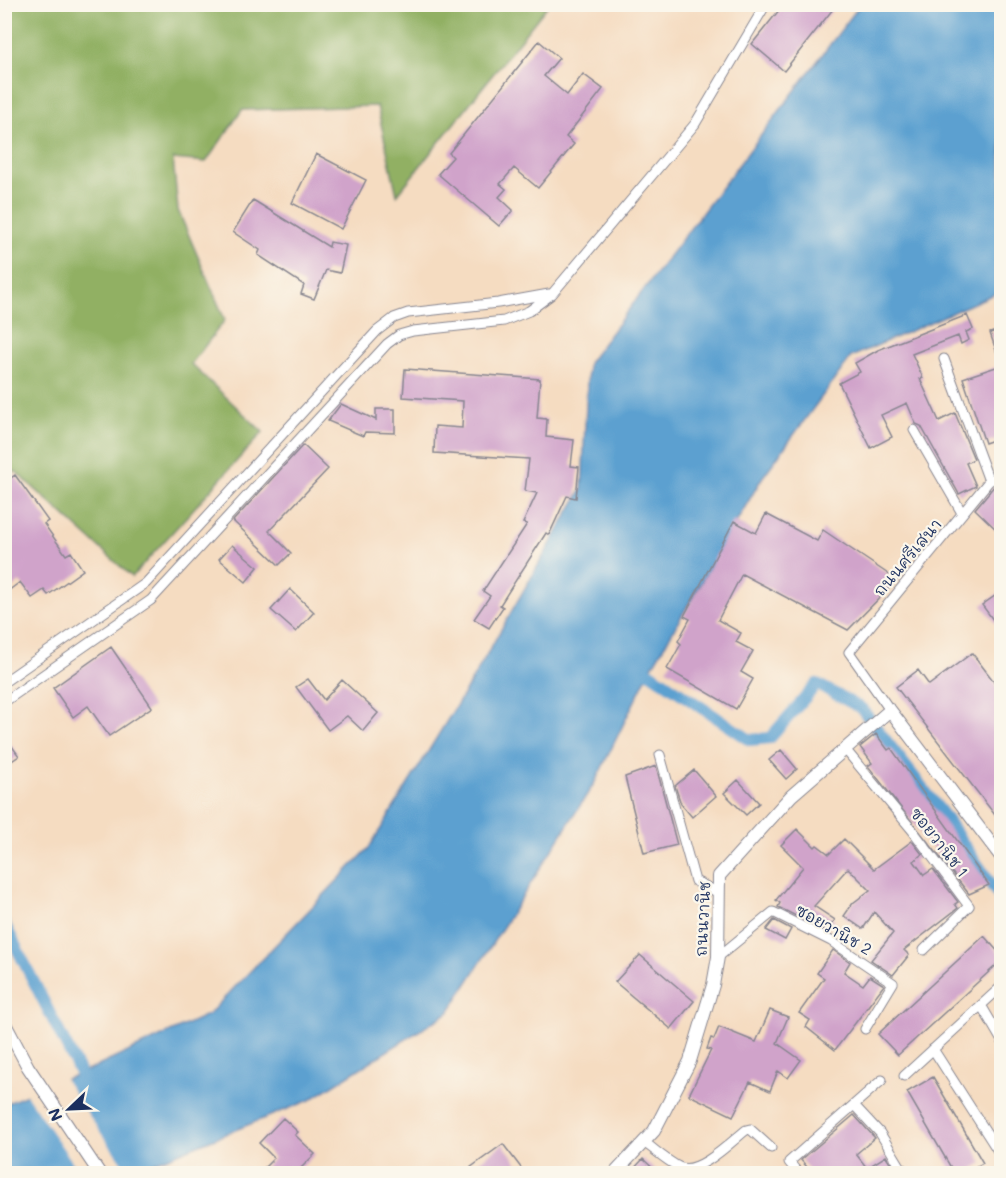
<svg xmlns="http://www.w3.org/2000/svg" width="1006" height="1178" font-family="Mali,'Playpen Sans Thai',sans-serif">
<style>
.forest{fill:#91b063;stroke:#567060;stroke-width:1.5}
.water{fill:#5ba0d0;stroke:#3b6897;stroke-width:1.5}
.pier{fill:#f5dcc1}
.lines{fill:none;stroke-linecap:round;stroke-linejoin:round}
.canal{stroke:#5ba0d0;stroke-width:12}
.building{fill:#d0a3ca}
.minor-casing{stroke:#888690;stroke-width:11}
.tertiary-casing{stroke:#888690;stroke-width:14}
.minor{stroke:#fff;stroke-width:9}
.tertiary{stroke:#fff;stroke-width:12}
.labels{text-anchor:middle;dominant-baseline:central;stroke-width:4.5;stroke-linejoin:round;paint-order:stroke}
.street-label{font-size:16px;fill:#1b2f5e;stroke:#fbf7ec}
</style>
<rect width="100%" height="100%" fill="#fbf7ec"/>
<filter id="ink" filterUnits="userSpaceOnUse"><feTurbulence type="fractalNoise" baseFrequency=".0167" numOctaves="2"/><feDisplacementMap in="SourceGraphic" scale="12" xChannelSelector="R" yChannelSelector="G"/><feConvolveMatrix kernelMatrix="1 2 1 2 8 2 1 2 1" color-interpolation-filters="sRGB"/></filter>
<filter id="wash" filterUnits="userSpaceOnUse"><feTurbulence type="fractalNoise" baseFrequency=".008" numOctaves="4" result="noise"/><feDisplacementMap in="SourceGraphic" scale="24" xChannelSelector="R" yChannelSelector="G"/><feGaussianBlur stdDeviation="1.35" result="paint"/><feColorMatrix in="noise" values="0 0 0 0 0 0 0 0 0 0 0 0 0 0 0 0 0 1.4 0 .05"/><feComposite in="paint" operator="in"/></filter>
<g filter="url(#wash)">
<rect width="100%" height="100%" fill="#f5dcc1"/>
<!-- forest -->
<path class="forest" d="M5 4 548 5 397 195 377 106 242 110 206 162 173 159 178 210 225 320 191 364 263 432 132 577 15 471 5 478Z"/>
<!-- water -->
<path class="water" d="M860 5H1001V291L851 357 762 478 649 672 595 782 449 1012 310 1100 128 1173 5 1174V1104L98 1066 209 1014 369 848 472 680 582 489 588 363Z"/>
<!-- pier -->
<path class="pier" d="M63 1077 103 1136 129 1173H80L25 1093Z"/>
<g class="lines">
<!-- canal -->
<path class="canal" d="M649 672 750 740 770 738 817 684 861 708 942 813 1002 900
M4 923 80 1073"/>
</g>
<g id="blocks">
<!-- building -->
<path class="building" d="M784 4H837L784 71 752 44Z
M539 41 559 58 544 76 567 95 583 74 603 89 566 137 574 144 538 188 514 168 500 184 506 189 499 197 513 210 499 226 438 174 453 157 449 153Z
M316 154 366 180 341 229 292 203Z
M253 200 329 247 330 242 346 245 340 273 326 270 314 299 301 294 304 285 258 255 260 250 233 232Z
M967 315 973 329 966 332 969 340 961 344 958 336 912 354 923 378 920 379 939 421 955 413 974 459 966 463 976 486 959 494 921 426 916 424 907 403 881 415 892 437 871 448 839 383 860 372 855 363 878 350Z
M1002 329V362H1000L990 333Z
M1002 365V437L985 443 963 378Z
M405 369 540 379 537 418 547 419 546 437 574 440 571 466 579 467 576 498 567 496 549 535 546 533 500 605 503 607 489 628 474 619 490 596 483 591 527 524 523 523 537 493 525 491 529 459 434 453 435 426 462 428 463 401 403 397Z
M341 404 376 420V409H395V433L365 432 363 436 328 421Z
M303 445 328 469 269 531 291 553 279 565 233 521Z
M15 475 48 521 44 524 66 555 71 552 83 570 48 595 44 590 32 598 20 582 4 594V483Z
M995 485 1002 491V535L975 509Z
M766 514 817 541 823 530 897 580 848 630 742 574 718 620 741 633 736 642 753 651 741 672 753 679 736 709 667 669 681 644 678 641 690 619 684 616 734 521 756 533Z
M232 545 258 567 246 582 219 559Z
M290 589 314 612 296 632 271 610Z
M1002 591V632L982 605Z
M111 647 152 707 109 736 88 706 73 717 53 688Z
M972 653 1002 692V810L995 815 896 687 918 670 929 685Z
M308 679 324 700 342 680 378 713 363 731 347 716 328 730 296 687Z
M876 734 888 750 891 748 989 885 969 894 868 766 872 763 860 747Z
M4 735 19 756 4 766Z
M781 750 797 769 786 779 769 760Z
M656 766 677 845 644 853 625 777Z
M694 770 716 796 692 817 681 804 675 786Z
M738 780 759 803 746 815 724 793Z
M797 829 815 847 817 845 829 854 844 839 874 869 912 841 922 854 914 861 924 875 933 869 958 902 955 904 958 908 904 950 909 955 893 975 871 960 893 933 874 912 863 929 844 916 853 903 870 890 848 868 814 906 835 920 826 931 778 907 780 903 776 900 803 867 781 845Z
M774 920 791 929 785 940 766 930Z
M984 936 1002 956V960L898 1055 878 1034Z
M833 950 850 962 844 972 863 985 870 976 884 985 835 1050 806 1027 810 1020 799 1013 824 978 817 973Z
M640 955 694 1001 671 1029 615 982Z
M770 1010 788 1017 777 1043 801 1060 788 1078 778 1071 770 1091 750 1082 733 1116 689 1095 711 1050 707 1049 711 1038 714 1039 719 1027 756 1042Z
M933 1077 983 1163 965 1173H954L907 1092Z
M854 1115 875 1138 856 1154 867 1168 886 1156 897 1173H812L801 1160Z
M283 1118 298 1132 295 1135 315 1154 296 1173H268L263 1169 274 1158 259 1143Z
M503 1144 525 1173H463Z
M643 1159 658 1173H630Z"/>
</g>
</g>
<g filter="url(#ink)">
<use href="#blocks" fill-opacity="0" stroke="#888690" stroke-width="1.5"/>
<g class="lines">
<defs>
<path id="minor" d="M944 359 989 481
M914 430 962 513
M4 682 146 583 377 331 394 318 408 313 498 303 549 294
M4 702 151 600 387 344 399 335 413 331 504 321 529 311 552 294 695 124 766 4
M890 710 849 652 989 481 1002 474
M845 749 913 831 969 906 924 950
M660 755 695 881 719 893
M718 957 773 912 831 941 893 983 865 1029
M981 1005 1002 1041
M933 1049 1002 1157
M904 1076 1002 986
M854 1105 880 1133 905 1174
M644 1142C655 1150 667 1161 679 1167 698 1176 732 1141 746 1130L750 1129 771 1148
M799 1174 789 1162 882 1080"/>
<path id="tertiary" d="M4 1022 28 1067 100 1174
M614 1174 654 1131 690 1061 713 985 718 957 719 876 791 796 890 710 1002 858"/>
</defs>
<!-- minor casing -->
<use href="#minor" class="minor-casing"/>
<!-- tertiary casing -->
<use href="#tertiary" class="tertiary-casing"/>
<!-- minor -->
<use href="#minor" class="minor"/>
<!-- tertiary -->
<use href="#tertiary" class="tertiary"/>
</g>
</g>
<g class="labels">
<!-- street labels -->
<g class="street-label">
<text transform="translate(907 557) rotate(-50)">ถนนศรีเสนา</text>
<text transform="translate(940 842) rotate(52)">ซอยวานิช 1</text>
<text transform="translate(702 919) rotate(-87)">ถนนวานิช</text>
<text transform="translate(834 929) rotate(30)">ซอยวานิช 2</text>
</g>
</g>
<!-- margin -->
<rect width="1006" height="1178" fill="none" stroke="#fbf7ec" stroke-width="24"/>
<!-- north arrow -->
<g transform="translate(69 1109) rotate(247)" stroke="#fbf7ec" stroke-width="4.5" paint-order="stroke">
<path d="M0-4.5L10 22L0 15L-10 22Z" fill="#1b2f5e"/>
<text y="-9" font-size="16" font-weight="bold" text-anchor="middle" fill="#1b2f5e">N</text>
</g>
</svg>
